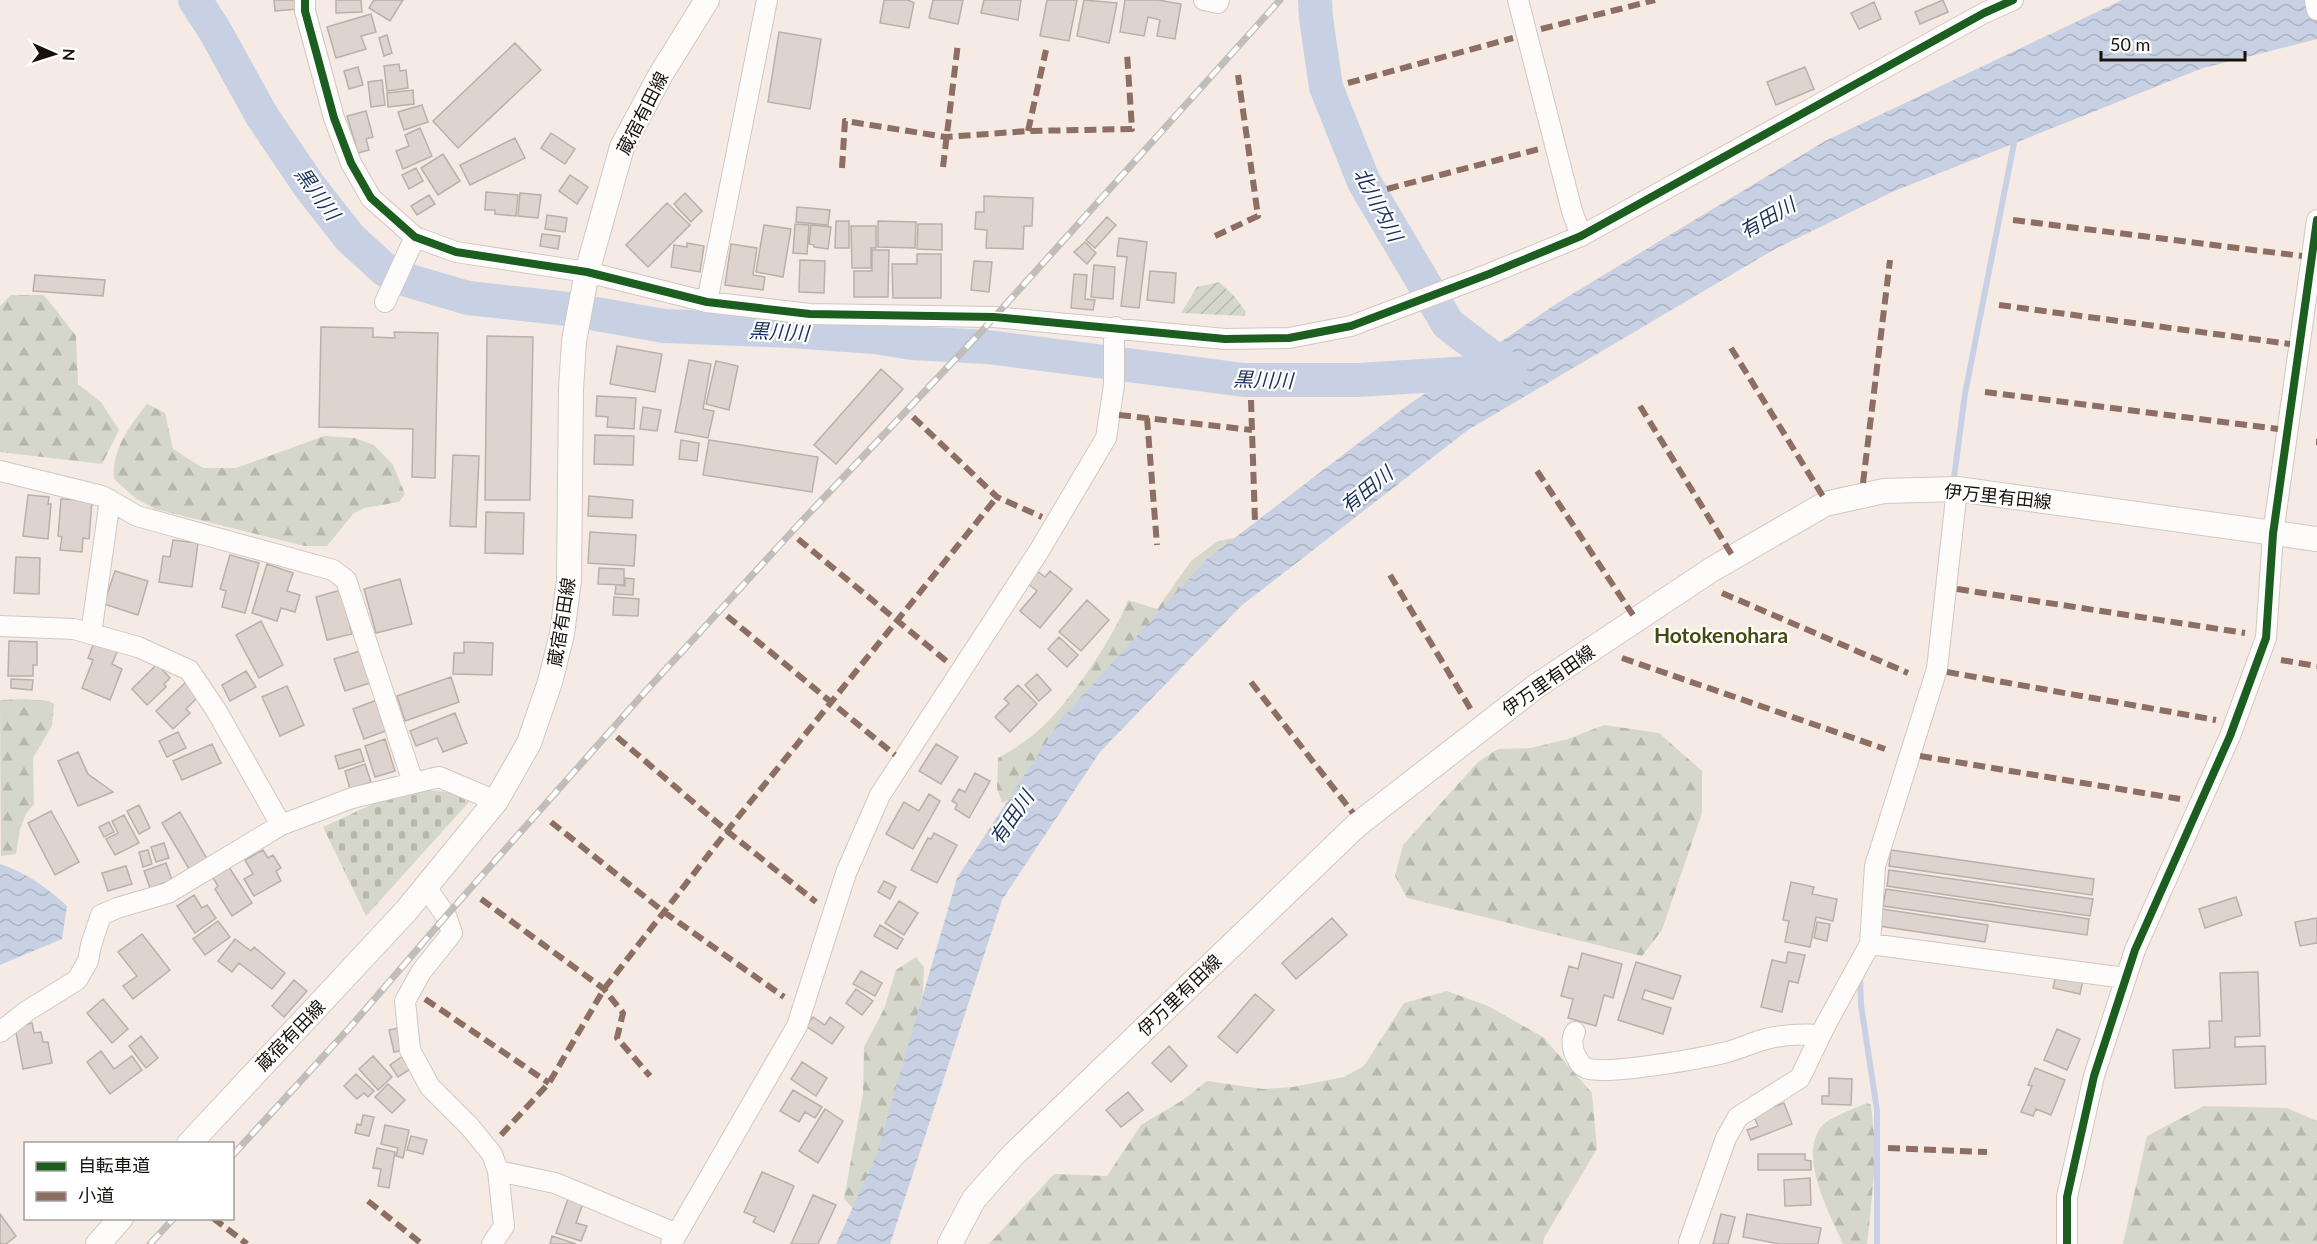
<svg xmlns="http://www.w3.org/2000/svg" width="2317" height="1244" font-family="Lato,'Noto Sans JP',sans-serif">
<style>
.forest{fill:url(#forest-firs)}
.cemetery{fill:url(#cemetery-stones)}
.garden{fill:url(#garden-furrows)}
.water{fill:url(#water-waves)}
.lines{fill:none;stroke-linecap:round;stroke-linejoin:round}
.stream{stroke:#c8d1e4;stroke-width:6}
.river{stroke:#c8d1e4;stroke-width:34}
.building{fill:#ded4cd;stroke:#b9b0a9;stroke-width:1.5}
.minor-casing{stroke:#d1c7c0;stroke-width:22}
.major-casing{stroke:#d1c7c0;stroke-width:26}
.minor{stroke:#fefcfb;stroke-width:20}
.major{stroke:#fefcfb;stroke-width:24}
.rail-casing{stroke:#c0bdbb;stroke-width:7}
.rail{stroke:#fff;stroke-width:4.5;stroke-dasharray:14;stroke-linecap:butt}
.quiet{stroke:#8d6e63;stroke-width:6;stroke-dasharray:12 6;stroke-linecap:butt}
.cycleway-casing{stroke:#fff;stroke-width:11}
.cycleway{stroke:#1b5e20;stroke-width:8}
.labels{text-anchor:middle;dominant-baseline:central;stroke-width:4.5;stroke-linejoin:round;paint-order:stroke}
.street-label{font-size:18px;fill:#18100a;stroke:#fff}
.water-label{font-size:20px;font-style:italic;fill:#1b335b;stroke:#fff}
.quarter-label{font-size:21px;font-weight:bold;fill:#454b0f;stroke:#fff}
</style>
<defs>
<pattern id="forest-firs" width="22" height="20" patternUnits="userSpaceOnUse" patternTransform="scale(1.5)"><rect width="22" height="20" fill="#d5d7ca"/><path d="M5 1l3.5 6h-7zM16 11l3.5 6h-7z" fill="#b6b8ac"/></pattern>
<pattern id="cemetery-stones" width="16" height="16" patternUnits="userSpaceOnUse" patternTransform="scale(1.5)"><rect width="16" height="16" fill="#d5d7ca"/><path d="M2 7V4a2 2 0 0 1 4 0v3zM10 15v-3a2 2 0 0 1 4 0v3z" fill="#b6b8ac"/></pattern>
<pattern id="garden-furrows" width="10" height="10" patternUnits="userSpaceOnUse" patternTransform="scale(1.5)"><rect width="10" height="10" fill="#d5d7ca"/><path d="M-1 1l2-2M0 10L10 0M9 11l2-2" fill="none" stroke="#b6b8ac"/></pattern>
<pattern id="water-waves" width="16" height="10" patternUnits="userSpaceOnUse" patternTransform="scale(1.5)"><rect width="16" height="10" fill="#c8d1e4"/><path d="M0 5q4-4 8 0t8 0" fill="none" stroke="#abb2c2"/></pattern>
</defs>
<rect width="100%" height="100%" fill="#f6ebe4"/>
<!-- forest -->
<path class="forest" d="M11 295H44L76 336 78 384 101 402 119 430 102 464 0 452V306Z
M147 404 165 413 173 449 203 468H236L324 436 355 438 374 445 393 465 405 494 399 502 364 508 353 514 327 546H305L155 509 135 498 114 479C111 451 130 425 147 404Z
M1255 534 1023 793 1002 803 997 788 998 758C1010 751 1022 744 1033 735 1064 712 1115 636 1128 600L1157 609 1191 561 1218 541Z
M23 699 48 701 54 704 52 726 33 758 34 804 26 814 20 829 16 854 1 856 0 700Z
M1604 725 1659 733 1702 771V813L1662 930 1642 956 1407 898 1395 876 1403 845 1478 762 1498 749 1531 748 1568 739Z
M916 957 924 967 923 991 900 1100 855 1210 844 1199 863 1093 864 1047 884 1009 896 970Z
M1447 991 1488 1006 1543 1037 1592 1093 1597 1149 1544 1238 1543 1244H989L1054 1174 1107 1176 1141 1125 1183 1100 1207 1081 1263 1089 1293 1087 1344 1077 1364 1066 1404 1003Z
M1867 1103 1871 1105 1876 1153 1868 1237 1867 1244H1843C1830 1214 1797 1156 1822 1126 1828 1118 1856 1108 1867 1103Z
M2204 1106 2287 1108 2317 1121V1244H2123L2147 1136Z"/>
<!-- cemetery -->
<path class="cemetery" d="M426 790 448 792 469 802 366 916 323 827 384 799Z"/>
<!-- garden -->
<path class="garden" d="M1219 282 1235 297 1246 312 1244 316 1181 313 1197 287Z"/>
<!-- water -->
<path class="water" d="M2122 0H2317V39L2203 68 1892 192 1775 249 1468 430 1241 606 1100 752 1002 900 890 1244H836L876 1156 957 878 1062 718 1207 559 1408 405 1559 302 1825 141Z
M0 864C27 873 46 887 67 906L62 939 0 965Z"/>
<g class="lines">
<!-- stream -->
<path class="stream" d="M198 2V0
M1953 485 1965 394 2015 138
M1860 976 1861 1005 1877 1110V1244"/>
<!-- river -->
<path class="river" d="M195 0 215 31 262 116 310 187 350 238 385 270 397 274 400 278 468 298 568 309 664 326 791 331 874 337 912 343 987 347 1244 380H1358L1501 371
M1315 0 1316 18 1326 87 1364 182 1448 324 1510 371"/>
</g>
<!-- building -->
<path class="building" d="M274 0H298L299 9 275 11Z
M336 0H361L362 12 336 13Z
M374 0H403L390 21 369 8Z
M884 0H908L914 3 909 28 880 23Z
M933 0H963L958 24 929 18Z
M984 0H1021L1018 20 981 13Z
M1047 0H1077L1069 41 1040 36Z
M1084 0 1117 3 1109 43 1077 36Z
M1125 0H1158L1181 4 1175 39 1157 36 1160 20 1148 17 1144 36 1120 32Z
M1943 0 1948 12 1920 24 1915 12Z
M1874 2 1881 19 1859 29 1851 13Z
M371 14 376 32 361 36 366 49 336 58 327 27Z
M779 32 821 39 810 109 768 102Z
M387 35 392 53 384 56 379 38Z
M515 43 541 70 458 148 433 121Z
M399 64 400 71 406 70 408 88 387 91 384 66Z
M358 67 363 85 349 89 344 71Z
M1805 67 1814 89 1776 105 1767 82Z
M382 80 385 105 371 107 368 82Z
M413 90 414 104 388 107 387 93Z
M422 105 428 122 404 130 398 112Z
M366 111 373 137 366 139 369 150 358 153 347 116Z
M420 128 432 156 403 169 396 151 409 146 405 135Z
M551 133 575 149 565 164 541 148Z
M515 138 525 158 470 185 460 165Z
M443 154 460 181 438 195 421 168Z
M416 168 423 181 409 189 402 175Z
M570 175 588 187 577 204 559 191Z
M486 192 518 195 516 216 495 214V210H485Z
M520 193 541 195 538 218 518 216Z
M685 193 702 211 691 222 674 204Z
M429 195 435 204 417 215 411 206Z
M984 196 1033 198 1032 226H1024L1023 249 986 248 987 230 975 229 976 212H984Z
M667 203 690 225 648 267 626 245Z
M797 207 830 210 828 225 796 222Z
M547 215 567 218 565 232 545 229Z
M1107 217 1116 225 1095 248 1086 240Z
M836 221H849V248H835Z
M878 221 916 222 915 248 878 247Z
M795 224 809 225 807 254 793 253Z
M918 224H942V250L917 249Z
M764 225 791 229 783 277 756 272Z
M811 225 831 227 828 249 814 247V245L809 244Z
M851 226H876V248H871V268H852Z
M542 234 560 236 558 249 540 246Z
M1119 238 1147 242 1139 308 1121 306 1127 257 1117 256Z
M1085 242 1096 253 1087 264 1074 252Z
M687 243 704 246 700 272 671 267 674 245 687 247Z
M731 244 757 248 753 275 765 277 763 290 725 285Z
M872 250H889L888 297H854V271H872Z
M917 254H941V298H893L892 264H917Z
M800 260 825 261 824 293 799 292Z
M974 261 992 262 989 292 971 290Z
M1094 265 1115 267 1113 299 1091 297Z
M1150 271 1176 273 1174 303 1147 300Z
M1074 274 1087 275 1085 299 1095 300 1093 310 1071 308Z
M35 275 105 280 103 296 33 291Z
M321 327 373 328V337L395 338 394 332 438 333 435 478 412 477 413 429 319 427Z
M487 336 533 337 530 500H485Z
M617 346 662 354 655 392 610 384Z
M689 360 711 364 703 409 714 411 708 438 675 432Z
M716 361 738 366 729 410 706 404Z
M881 369 903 389 836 464 814 445Z
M597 396 636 398 634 429 607 427 608 417 596 416Z
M643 407 661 410 657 431 640 429Z
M595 435 634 436 633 465 594 464Z
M681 440 699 443 697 461 679 459Z
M709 440 818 457 812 492 703 475Z
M453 455 479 456 476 527 450 526Z
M28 495 49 497 48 504H51L48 539 23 536Z
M589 496 633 500 632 518 588 516Z
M61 499 92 501 89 539 83 538 82 552 60 550 62 537 58 536Z
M486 512 524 513 523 554 485 553Z
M590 532 636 535 634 566 588 563Z
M173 540 198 543 192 587 159 582 163 556 170 557Z
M230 555 259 563 245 613 222 607 226 591 220 589Z
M16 557 40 558 39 594 14 593Z
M267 564 293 573 287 591 300 595 295 612 281 608 277 621 252 613Z
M599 568 624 569V585L598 584Z
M1036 570 1045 577 1050 571 1072 589 1040 628 1020 611 1037 591 1026 582Z
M115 571 148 581 138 615 104 604Z
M625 578 634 579 633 595 615 594 616 585 625 586Z
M400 579 412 624 376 633 364 589Z
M341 590 352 634 327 640 316 597Z
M614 597 639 599 638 616 613 615Z
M1087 600 1109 620 1081 651 1059 632Z
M261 621 283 665 259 678 236 635Z
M1059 637 1078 655 1067 667 1048 649Z
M95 640 118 650 112 664 122 669 110 700 82 688 93 660 88 658Z
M9 641 37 642V665H33V676H8Z
M464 642 493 643 492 675 453 674 454 653H464Z
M360 651 370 683 345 691 334 659Z
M157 664 170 678 164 684 166 687 147 705 132 689Z
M246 671 256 687 230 701 222 685Z
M1037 674 1051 690 1039 701 1025 685Z
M451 677 459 702 405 721 397 696Z
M11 679 33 680 32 690 11 688Z
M186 682 199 696 186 709 190 713 173 729 156 711Z
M1018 685 1037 704 1010 732 995 717 1009 703 1004 699Z
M287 686 304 725 280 736 262 697Z
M377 700 388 730 364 739 353 709Z
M455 713 467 743 443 752 437 738 416 746 410 731Z
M178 732 186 748 167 757 159 741Z
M385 739 395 771 375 777 365 746Z
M212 744 221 763 182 780 173 761Z
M936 744 958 757 941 784 919 771Z
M360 749 364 761 339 769 335 756Z
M78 752 88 774 113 792 78 806 58 761Z
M365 764 371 782 350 789 345 771Z
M975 773 990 781 969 818 955 809 957 804 952 801 959 789 965 792Z
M929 794 940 801 913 849 886 834 904 802 919 811Z
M139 805 150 828 139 834 127 811Z
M51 811 79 862 55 875 28 823Z
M180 812 207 859 189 869 162 823Z
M124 815 139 843 115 855 106 839 118 833 112 821Z
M109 822 114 832 104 837 99 827Z
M934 833 957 845 937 883 911 870 928 838 931 839Z
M164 843 169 858 156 862 151 847Z
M148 850 152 864 143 867 139 852Z
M263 850 268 858 273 855 281 868 276 871 281 881 254 896 244 879 253 874 245 860Z
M1891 850 2094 879 2092 895 1889 866Z
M166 863 172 880 150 888 144 871Z
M126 866 132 884 108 891 102 873Z
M229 867 252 903 232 916 215 889 218 886 213 878Z
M1889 870 2093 899 2090 916 1887 886Z
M884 881 896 887 890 899 878 892Z
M1791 882 1814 887 1812 894 1837 899 1833 921 1816 917 1810 947 1785 942 1789 921 1783 920Z
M1886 889 2089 919 2087 935 1883 906Z
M194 895 202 908 207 905 216 918 195 933 177 906Z
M2236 897 2242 915 2205 928 2199 909Z
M899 901 918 913 904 935 885 923Z
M1882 909 1988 925 1985 942 1879 926Z
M1332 918 1347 935 1296 979 1282 963Z
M2317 918V943L2300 946 2295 922Z
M218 921 230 937 205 955 193 939Z
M1817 922 1830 924 1827 941 1814 938Z
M880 925 903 939 897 949 874 936Z
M142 934 170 970 133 999 123 986 137 976 118 952Z
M235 939 251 951 254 947 285 973 272 989 239 963 232 972 218 961Z
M1788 952 1805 955 1798 983 1789 981 1782 1012 1761 1007 1772 960 1786 963Z
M1582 953 1622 964 1613 998 1604 995 1596 1026 1568 1018 1573 999 1561 996 1569 966 1578 969Z
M1636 962 1681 976 1673 999 1645 990 1642 999 1671 1008 1663 1034 1618 1020Z
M861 971 882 983 875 996 853 984Z
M2258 972 2260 1036 2235 1037V1047L2265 1046 2266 1084 2175 1088 2173 1050 2210 1048 2209 1021H2222L2220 973Z
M2056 975 2083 980 2080 994 2053 988Z
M294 980 307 991 284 1017 272 1006Z
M856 989 873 1001 862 1015 846 1003Z
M1255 994 1274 1010 1237 1053 1218 1037Z
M103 999 128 1029 112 1043 87 1013Z
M813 1017 825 1025 830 1017 844 1027 832 1044 806 1026Z
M32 1023 34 1033 41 1032 43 1042H48L52 1063 23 1069 15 1027Z
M403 1027 408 1049 394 1052 389 1030Z
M2057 1029 2080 1039 2067 1070 2044 1060Z
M141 1036 158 1058 146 1068 129 1046Z
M1169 1046 1187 1066 1171 1082 1152 1063Z
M101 1051 114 1069 132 1056 142 1070 110 1094 87 1062Z
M407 1053 415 1066 398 1077 390 1065Z
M373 1056 392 1077 378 1090 359 1069Z
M802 1062 827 1078 816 1096 791 1079Z
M2035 1068 2065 1080 2051 1115 2036 1109 2033 1116 2021 1112 2032 1086 2028 1085Z
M356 1074 374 1091 368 1097 364 1093 357 1099 344 1086Z
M1829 1078 1852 1079 1851 1105 1822 1104V1096H1829Z
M388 1084 405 1100 392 1113 375 1097Z
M793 1090 822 1107 815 1118 805 1112 799 1122 780 1111Z
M1128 1092 1143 1110 1121 1127 1106 1110Z
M1784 1103 1792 1124 1751 1140 1747 1130 1758 1126 1753 1114Z
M825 1109 843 1121 818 1163 799 1151Z
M363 1115 374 1117 369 1136 355 1133 357 1124 361 1125Z
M385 1125 409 1130 403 1158 396 1156 398 1148 381 1144Z
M411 1136 427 1140 423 1154 407 1150Z
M377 1148 395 1152 389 1188 378 1186 381 1169 373 1168Z
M1758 1154H1805V1160L1811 1161V1170H1758Z
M762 1172 794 1186 774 1232 753 1222 756 1217 744 1212Z
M1810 1178 1811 1205 1785 1206 1784 1180Z
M570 1193 585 1198 576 1223 587 1226 581 1241 556 1233Z
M813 1195 836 1205 818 1244H791Z
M0 1214 16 1236 6 1244H0Z
M1721 1214 1735 1217 1728 1244H1713Z
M1747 1214 1821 1228 1818 1244H1780L1743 1237Z
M552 1236 576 1244H550Z"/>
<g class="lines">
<defs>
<path id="minor" d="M305 0V11L334 118 351 163 371 198 415 237 456 252 587 272 707 302 810 314 994 317 1225 339 1289 338 1351 326 1489 274 1581 236 1984 13 2013 0
M1204 0 1218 3 1219 0
M1518 0 1572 211 1581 236
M2315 0 2317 10
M385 302 415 237
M707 302 767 0
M0 471 102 496 137 516 333 570 346 580 413 782
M0 626 74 629 138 647 189 670 216 710 281 825 352 798 439 777 496 801
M91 634 110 500
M426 887 446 916 452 933 421 972 405 1001 410 1050 430 1087 470 1127 492 1154 498 1171 555 1183 677 1234
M1870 944 2125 978
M0 1032 27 1011 77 980 88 961 91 945 101 915 117 908 168 893 281 825
M1575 1032C1571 1040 1572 1050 1577 1058 1579 1062 1581 1066 1586 1068 1604 1076 1704 1058 1727 1052 1740 1049 1753 1042 1766 1039 1785 1034 1802 1034 1821 1035
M1689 1242 1726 1138 1738 1117 1800 1078 1826 1024 1870 944 1875 866 1937 669 1957 489
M492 1244 504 1226 498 1171
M671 1244 797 1026 846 873 880 795 1039 551 1106 438 1114 385V336L1116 327
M2067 1244V1197L2094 1076 2135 950 2230 736 2266 638 2273 534 2317 220"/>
<path id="major" d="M189 1144 406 911 496 801 529 743 550 682 562 634 569 580 571 389 574 341 587 272 622 147 661 74 707 0
M98 1244 121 1218
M950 1244 974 1199 1013 1155 1357 825 1535 687 1711 570 1825 504 1884 491 1957 489 2317 539"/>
</defs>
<!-- minor casing -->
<use href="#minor" class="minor-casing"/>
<!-- major casing -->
<use href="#major" class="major-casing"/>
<!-- minor -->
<use href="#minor" class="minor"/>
<!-- major -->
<use href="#major" class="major"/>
<defs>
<path id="rail" d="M232 1156 352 1025 446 916 644 693 799 524 980 333 1280 0
M150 1244 174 1218"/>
</defs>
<!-- rail casing -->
<use href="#rail" class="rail-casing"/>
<!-- rail -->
<use href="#rail" class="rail"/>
<!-- quiet -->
<path class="quiet" d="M1541 29 1655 0
M1348 83 1513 38
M1028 131 1046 50
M943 167 958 43
M842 168 845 121 946 137 1028 131 1132 129 1127 53
M1387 189 1543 148
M2013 220 2302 256
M1215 236 1258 216 1238 75
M1999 305 2290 344
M1731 348 1824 498
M1985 392 2278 429
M1251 400 1255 522
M1640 406 1732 555
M1119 415 1252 430
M913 417 997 497 1042 517
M1147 418 1157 545
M2316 442H2317
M1537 471 1633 615
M1863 483 1890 260
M798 539 950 664
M1390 575 1473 713
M1957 589 2245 633
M1722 593 1908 673
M727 616 895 755
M1622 658 1885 749
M2281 660 2317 666
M1947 672 2216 720
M1251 682 1353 813
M617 737 727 831 816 902
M1920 756 2180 799
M551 822 664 912 784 997
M481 899 604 989 623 1013 617 1038 650 1076
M425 999 549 1083
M501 1135 549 1083 604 989 727 831 997 497
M1888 1148 1987 1152
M368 1201 422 1244
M213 1218 247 1244"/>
<defs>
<path id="cycleway" d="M305 0V11L334 118 351 163 371 198 415 237 456 252 587 272 707 302 810 314 994 317 1225 339 1289 338 1351 326 1489 274 1581 236 1984 13 2013 0
M2067 1244V1197L2094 1076 2135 950 2230 736 2266 638 2273 534 2317 220"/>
</defs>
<!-- cycleway casing -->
<use href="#cycleway" class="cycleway-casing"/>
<!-- cycleway -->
<use href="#cycleway" class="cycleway"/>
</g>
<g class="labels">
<!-- street labels -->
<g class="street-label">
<text transform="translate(642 113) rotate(-63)">蔵宿有田線</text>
<text transform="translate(1998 496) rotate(6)">伊万里有田線</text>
<text transform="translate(561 622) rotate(-81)">蔵宿有田線</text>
<text transform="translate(1548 680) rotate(-35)">伊万里有田線</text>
<text transform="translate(1179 995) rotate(-44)">伊万里有田線</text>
<text transform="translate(290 1035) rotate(-46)">蔵宿有田線</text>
</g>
<!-- water labels -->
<g class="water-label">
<text transform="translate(318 193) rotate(54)">黒川川</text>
<text transform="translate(1379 204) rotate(62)">北川内川</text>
<text transform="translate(1767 217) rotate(-30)">有田川</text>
<text transform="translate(779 331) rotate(3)">黒川川</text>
<text transform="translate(1263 379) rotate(2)">黒川川</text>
<text transform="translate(1366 489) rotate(-39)">有田川</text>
<text transform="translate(1011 817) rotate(-55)">有田川</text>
</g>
<!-- quarter labels -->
<g class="quarter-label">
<text x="1721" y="634">Hotokenohara</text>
</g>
</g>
<!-- legend -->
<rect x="24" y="1142" width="210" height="78" fill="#ffffff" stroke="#a39f9d" stroke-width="1.5"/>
<rect x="36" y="1162" width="30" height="9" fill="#1b5e20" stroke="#a39f9d" stroke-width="1.5"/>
<text x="78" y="1172" font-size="18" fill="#18100a">自転車道</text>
<rect x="36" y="1192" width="30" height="9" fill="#8d6e63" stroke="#a39f9d" stroke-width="1.5"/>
<text x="78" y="1202" font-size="18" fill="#18100a">小道</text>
<!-- north arrow -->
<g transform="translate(54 54) rotate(93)" stroke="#ffffff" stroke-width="4.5" paint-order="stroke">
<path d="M0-4.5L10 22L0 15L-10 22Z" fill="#18100a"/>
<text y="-9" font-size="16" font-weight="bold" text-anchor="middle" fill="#18100a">N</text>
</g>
<!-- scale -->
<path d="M2101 51v9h144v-9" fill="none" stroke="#18100a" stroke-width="3"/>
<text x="2110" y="51" font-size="18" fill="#18100a" stroke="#ffffff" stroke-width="4.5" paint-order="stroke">50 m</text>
</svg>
